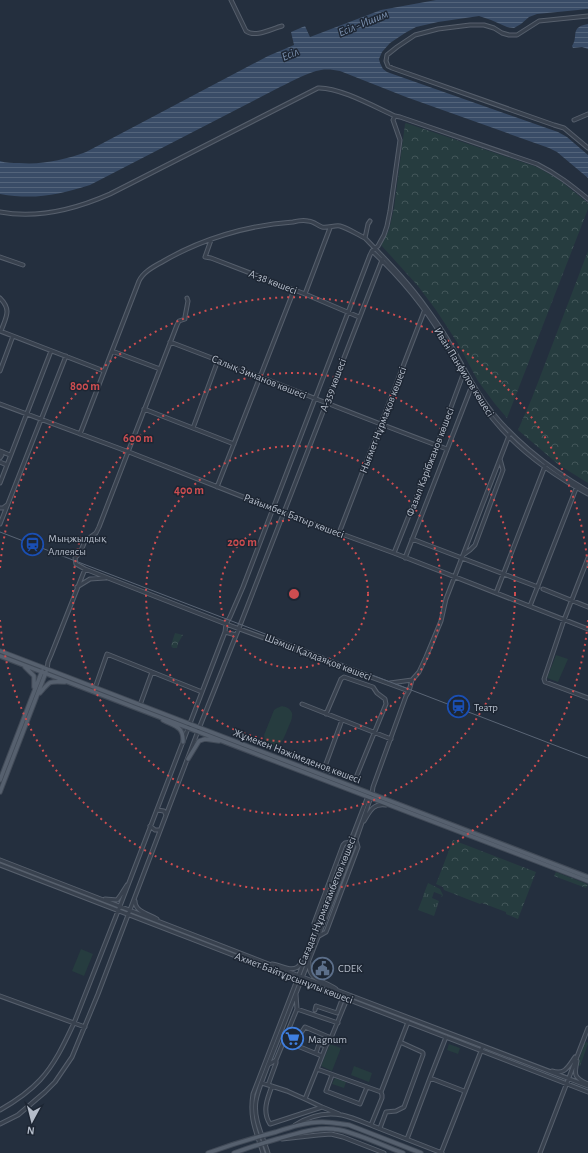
<svg xmlns="http://www.w3.org/2000/svg" width="588" height="1153" font-family="'Alegreya Sans',sans-serif">
<style>
.grass{fill:url(#grass-tufts)}
.forest{fill:url(#forest-crowns)}
.pitch{fill:#263c3f}
.water{fill:url(#water-rules)}
.lines{fill:none;stroke-linecap:round;stroke-linejoin:round}
.minor-casing{stroke:#565f6c;stroke-width:5}
.major-casing{stroke:#414a57;stroke-width:5.5}
.minor{stroke:#38414e;stroke-width:3}
.major{stroke:#56606e;stroke-width:3.5}
.tram{stroke:#5a6575;stroke-width:1}
.ring{fill:none;stroke:#ce4d50;stroke-width:2;stroke-dasharray:2 4}
.labels{text-anchor:middle;dominant-baseline:central;stroke-width:3;stroke-linejoin:round;paint-order:stroke}
.street-label{font-size:11px;fill:#b4bcc9;stroke:#1d2633}
.poi-label{font-size:11px;fill:#b4bcc9;stroke:#1d2633;text-anchor:start}
.water-label{font-size:12px;font-style:italic;fill:#7c92b1;stroke:#1d2633}
.centre{fill:#ce4d50;stroke:#1d2633;stroke-width:2}
.ring-label{font-size:12px;text-anchor:middle;font-weight:bold;fill:#ce4d50;stroke:#1d2633;stroke-width:3;stroke-linejoin:round;paint-order:stroke}
</style>
<defs>
<pattern id="grass-tufts" width="24" height="20" patternUnits="userSpaceOnUse"><rect width="24" height="20" fill="#263c3f"/><path d="M3 7l-1-3M5 7V3M7 7l1-3M15 17l-1-3M17 17v-4M19 17l1-3" fill="none" stroke="#435659"/></pattern>
<pattern id="forest-crowns" width="20" height="18" patternUnits="userSpaceOnUse"><rect width="20" height="18" fill="#263c3f"/><path d="M2 6a3 3 0 1 1 6 0M12 15a3 3 0 1 1 6 0" fill="none" stroke="#435659"/></pattern>
<pattern id="water-rules" width="6" height="5" patternUnits="userSpaceOnUse"><rect width="6" height="5" fill="#394c67"/><path d="M0 2.5h6" fill="none" stroke="#53647b"/></pattern>
</defs>
<rect width="100%" height="100%" fill="#242f3e"/>
<!-- grass -->
<path class="grass" d="M428 883 440 889 443 895 442 897H441L442 895 434 892 432 898 439 901 434 916 418 910 423 897V896Z
M586 1042 588 1043V1044L580 1066 578 1065V1063L584 1044Z"/>
<!-- forest -->
<path class="forest" d="M406 123 537 167 558 179 588 203V209L507 418 495 404 478 381 457 342 436 310 418 286 381 245 389 230 394 208 405 124Z
M588 251V483L559 465 518 430 532 398Z
M175 633 183 635 178 643 177 648H173L171 646 173 639Z
M453 840 536 872 518 919 506 914V912L482 903 480 904 444 890 443 887 436 884Z
M556 872 587 884 588 885 586 888 554 876Z"/>
<!-- pitch -->
<path class="pitch" d="M556 655 568 659 558 682 547 678Z
M282 706C286 707 290 708 292 713 293 718 290 724 288 728 284 738 278 756 265 743L264 735 274 710 277 708Z
M81 949 93 954 84 976 72 971Z
M330 1044 341 1048 332 1071 321 1066Z
M449 1044 460 1048 458 1054 447 1050Z
M354 1066 372 1073 369 1082 351 1075Z
M335 1078 346 1082 344 1088 332 1084Z"/>
<!-- water -->
<path class="water" d="M436 0H588V9L537 14 529 17 521 24 514 28 507 27 491 20 479 16 438 22 416 27 405 33 390 43 382 52 379 59 380 63 383 69 387 72 558 132 567 137 588 155V178L557 152 549 148 406 97 340 71C334 70 328 69 321 70 308 72 293 81 280 87L90 185C58 195 34 200 0 194V161C6 163 12 163 19 163 42 165 64 160 86 152L268 56 294 45 291 32 305 26 310 37 381 10Z
M588 24V49L582 47 573 48 572 46C579 37 569 27 588 24Z"/>
<g class="lines">
<defs>
<path id="minor" d="M231 0 246 31C255 38 271 29 282 26
M588 16 539 21 517 35H509L502 33 494 28 484 25H470L438 29 415 35 397 47 387 55 386 61 388 66 392 68 554 125 564 128 588 148
M574 120 588 114
M0 212C37 219 76 209 110 194L318 88C339 87 375 107 395 116
M370 221 368 224 365 238C387 261 409 283 427 309 435 320 443 331 449 342 460 360 469 380 481 397 506 435 549 469 588 491
M211 240 205 257 211 258 305 294 359 317
M372 251C400 277 424 306 443 338 460 365 473 394 493 419 518 450 553 475 588 494
M0 257 23 265
M305 294 330 228
M0 298C12 310 6 317 1 331
M187 298 188 301 185 317V319L179 321 177 325 99 527 96 533 85 541 80 553 75 558 76 564 85 569 226 624 225 632
M0 331 104 371
M170 342C263 377 354 415 447 449
M112 351 160 369
M0 371 13 336
M0 404 129 452 284 513 394 553 588 629
M144 409 234 444
M193 428 218 360
M80 434 139 281C143 272 153 267 162 262 201 239 248 225 293 222 297 221 304 220 308 221 313 221 317 225 322 227 328 228 335 225 340 226 348 228 358 235 365 238
M0 451 10 455
M0 453 2 455 0 458
M0 462 7 465
M0 483 51 351
M217 487 294 290
M0 508H3L7 505
M0 524 66 356
M339 533 425 309
M412 539 538 587
M394 553 437 445 464 372
M463 555 470 550 475 545 503 470 500 459
M405 558 471 388
M588 558 564 620 544 679 545 682 588 698
M77 587 90 579 105 578
M543 589 588 607
M496 593 545 466
M530 606 577 486
M47 670 48 662 51 655 85 569
M390 683 412 680
M95 688 107 654 152 672
M409 691 226 624 230 617 243 587 370 255 372 251 378 246 384 235 387 226 390 211 400 140 393 120 395 116 400 117 537 164C557 174 571 185 588 199
M302 704 391 739
M140 705 152 672 202 692
M326 714 341 679 344 677 373 687 377 693 385 699 386 704 355 780 324 769 342 720
M157 810 164 811 166 815
M364 821C370 811 373 803 386 805
M150 826 155 830H160
M0 860 302 977 588 1086
M0 865 588 1092
M105 899 117 900 120 896 127 885
M135 901C135 912 149 914 157 919
M316 929 314 923 343 845 345 843 351 842
M319 936 326 932 328 927 358 847 356 840
M309 963C308 981 324 980 336 989
M272 964C282 965 294 975 301 963
M0 996 85 1027
M297 1009 338 1023
M315 1010 316 1006 337 1013 343 997
M446 1037 430 1078 464 1091
M316 1053 319 1044 326 1046
M322 1056 300 1047C295 1041 301 1033 305 1027L331 1038 347 999
M577 1061C574 1075 574 1078 588 1084
M268 1065 276 1060 297 1009 296 994
M317 1069 326 1046 331 1038
M552 1071C565 1075 568 1067 575 1057
M332 1075 326 1091 360 1104 367 1087
M262 1083 287 1091 305 1099
M268 1085 276 1063V1060
M272 1086C267 1099 262 1112 270 1124L322 1107
M0 1110C14 1102 29 1092 40 1080 55 1064 65 1042 74 1023L120 906 225 632 236 635
M339 1114 322 1107 305 1099 317 1069 381 1092
M0 1124 18 1115 45 1092 55 1082 72 1057 98 994 198 731 239 628 382 260 384 258
M295 1125C309 1116 325 1112 342 1115 352 1117 363 1122 373 1126 396 1135 419 1144 442 1153
M371 1125 382 1098V1095L381 1092 408 1022
M380 1128 386 1112 396 1111 404 1107 423 1055V1053L422 1052 400 1042
M282 1139 318 1135 331 1134 343 1137 384 1153
M407 1139 430 1078
M263 1153C256 1131 249 1118 253 1094L368 796
M268 1153C263 1137 253 1118 256 1101 258 1089 264 1077 268 1065L356 840 372 794 373 787 406 696 409 691 412 680 419 672 426 657 441 621 446 599 510 433
M441 1153 483 1046
M540 1153 588 1028"/>
<path id="major" d="M0 651 588 877
M0 656 588 881
M25 667 34 676V687
M40 693C50 681 49 681 65 682
M163 720C174 726 184 726 183 742
M188 759 199 741 205 739 219 741
M0 780 42 671
M0 792 46 672
M208 1153C230 1145 253 1138 276 1132 291 1127 306 1122 322 1122 331 1122 340 1124 349 1125L421 1153
M234 1153C248 1148 263 1143 277 1139 299 1133 317 1126 340 1130 359 1134 384 1146 403 1153"/>
</defs>
<!-- minor casing -->
<use href="#minor" class="minor-casing"/>
<!-- major casing -->
<use href="#major" class="major-casing"/>
<!-- minor -->
<use href="#minor" class="minor"/>
<!-- major -->
<use href="#major" class="major"/>
<!-- tram -->
<path class="tram" d="M0 532 588 758"/>
</g>
<!-- distance rings -->
<g class="ring">
<circle cx="294" cy="594" r="74"/>
<circle cx="294" cy="594" r="148"/>
<circle cx="294" cy="594" r="221"/>
<path d="M588 620A295 295 0 0 1 0 620M0 568A295 295 0 0 1 588 568"/>
</g>
<!-- icons -->
<defs>
<symbol id="station-ring" viewBox="-11 -11 22 22"><circle r="9.5" fill="#1d2633" stroke="#1a4fb4" stroke-width="1.5"/><path d="M-3-6H3Q5-6 5-4V2Q5 4 3 4L4.5 6H3L1.5 4h-3L-3 6H-4.5L-3 4Q-5 4-5 2V-4Q-5-6-3-6ZM-3.5-4v3h7v-3ZM-3.5 1v1.5H-2V1ZM2 1v1.5H3.5V1Z" fill="#1a4fb4"/></symbol>
<symbol id="civic-ring" viewBox="-11 -11 22 22"><circle r="9.5" fill="#1d2633" stroke="#5c6f8a" stroke-width="1.5"/><path d="M-.6-6.5H3V-4.5H.6V-3L4-1V1h2V6H-6V1h2V-1L-.6-3ZM-1.2 2.5V6h2.4V2.5Z" fill="#5c6f8a"/></symbol>
<symbol id="supermarket-ring" viewBox="-11 -11 22 22"><circle r="9.5" fill="#1d2633" stroke="#3f7fe0" stroke-width="1.5"/><path d="M-6-5.5h2.5l.6 2H6L4.5 2H-2.5L-4.4-4H-6ZM-1.5 3.2a1.3 1.3 0 1 0 .1 0ZM3 3.2a1.3 1.3 0 1 0 .1 0Z" fill="#3f7fe0"/></symbol>
</defs>
<g fill-rule="evenodd">
<use href="#station-ring" x="20" y="532" width="25" height="25"/>
<use href="#station-ring" x="446" y="694" width="25" height="25"/>
<use href="#civic-ring" x="310" y="956" width="25" height="25"/>
<use href="#supermarket-ring" x="280" y="1026" width="25" height="25"/>
</g>
<g class="labels">
<!-- street labels -->
<g class="street-label">
<text transform="translate(273 282) rotate(21)">А-38 көшесі</text>
<text transform="translate(464 372) rotate(58)">Иван Панфилов көшесі</text>
<text transform="translate(259 377) rotate(22)">Салық Зиманов көшесі</text>
<text transform="translate(333 385) rotate(-69)">А-359 көшесі</text>
<text transform="translate(383 420) rotate(-69)">Нығмет Нұрмақов көшесі</text>
<text transform="translate(430 462) rotate(-69)">Фазыл Кәрібжанов көшесі</text>
<text transform="translate(294 516) rotate(21)">Райымбек Батыр көшесі</text>
<text transform="translate(318 657) rotate(21)">Шәмші Қалдаяқов көшесі</text>
<text transform="translate(297 756) rotate(21)">Жұмекен Нәжімеденов көшесі</text>
<text transform="translate(327 901) rotate(-68)">Сағадат Нұрмағамбетов көшесі</text>
<text transform="translate(294 978) rotate(21)">Ахмет Байтұрсынұлы көшесі</text>
</g>
<!-- poi labels -->
<g class="poi-label">
<text x="48" y="538">Мыңжылдық<tspan x="48" dy="13">Аллеясы</tspan></text>
<text x="474" y="707">Театр</text>
<text x="338" y="968">CDEK</text>
<text x="308" y="1039">Magnum</text>
</g>
<!-- water labels -->
<g class="water-label">
<text transform="translate(363 23) rotate(-22)">Есіл - Ишим</text>
<text transform="translate(290 54) rotate(-23)">Есіл</text>
</g>
</g>
<circle cx="294" cy="594" r="6" class="centre"/>
<g class="ring-label">
<text x="85" y="390">800 m</text>
<text x="138" y="442">600 m</text>
<text x="189" y="494">400 m</text>
<text x="242" y="546">200 m</text>
</g>
<!-- north arrow -->
<g transform="translate(32 1121) rotate(187)" stroke="#1d2633" stroke-width="3" paint-order="stroke">
<path d="M0-3L7 15L0 10L-7 15Z" fill="#b4bcc9"/>
<text y="-6" font-size="11" font-weight="bold" text-anchor="middle" fill="#b4bcc9">N</text>
</g>
</svg>
